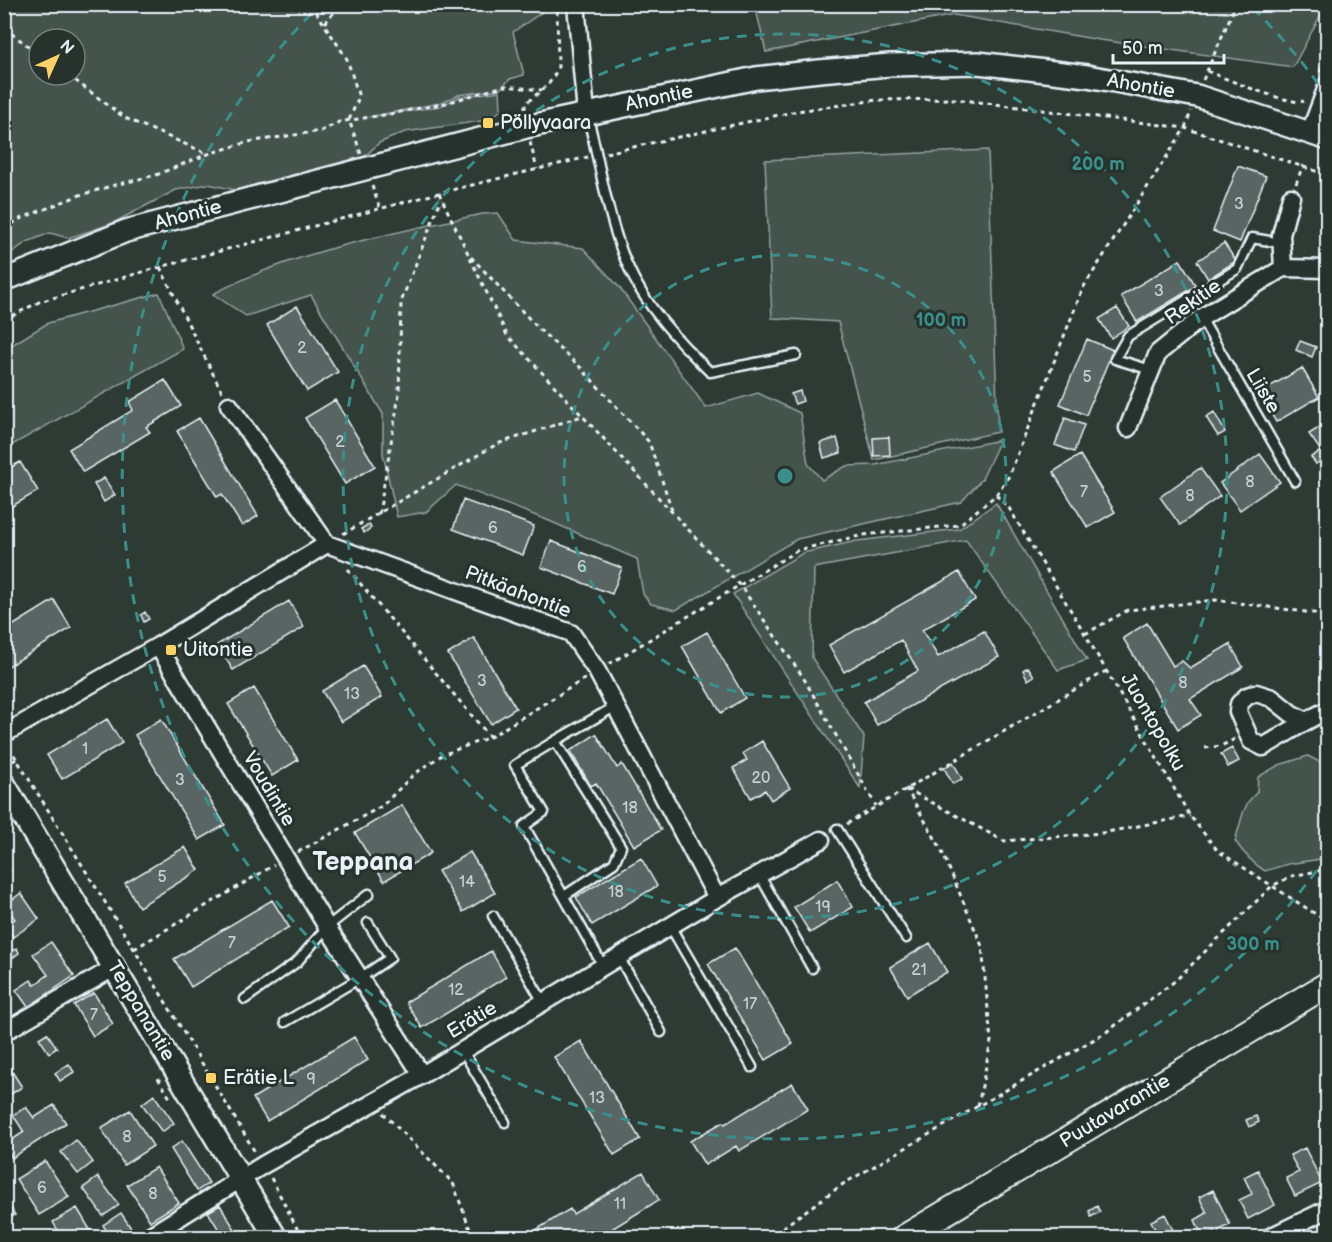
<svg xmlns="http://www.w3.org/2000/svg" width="1332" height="1242" font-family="'Balsamiq Sans',sans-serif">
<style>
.green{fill:#45524e;stroke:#96a2a3;stroke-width:1.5;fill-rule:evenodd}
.building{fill:#596563;stroke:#e8f1f8;stroke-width:1.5}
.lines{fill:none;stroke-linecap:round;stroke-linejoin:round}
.service-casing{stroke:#e8f1f8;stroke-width:13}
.minor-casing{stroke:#e8f1f8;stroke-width:21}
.tertiary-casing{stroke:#e8f1f8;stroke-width:26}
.secondary-casing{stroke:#e8f1f8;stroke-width:28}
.path{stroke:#e8f1f8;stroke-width:3;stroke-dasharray:4.5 4.5;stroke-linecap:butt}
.service{stroke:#26332d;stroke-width:8}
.minor{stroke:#26332d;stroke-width:16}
.tertiary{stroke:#26332d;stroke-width:21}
.secondary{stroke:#26332d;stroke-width:24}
.ring{fill:none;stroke:#3a8f8a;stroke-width:3;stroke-dasharray:10 8}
.poi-dot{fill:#ffd166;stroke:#26332d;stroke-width:2}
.labels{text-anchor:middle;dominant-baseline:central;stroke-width:6;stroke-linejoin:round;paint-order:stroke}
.number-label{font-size:16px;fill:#c4ced3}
.street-label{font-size:20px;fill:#e8f1f8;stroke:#26332d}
.poi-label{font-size:20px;fill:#e8f1f8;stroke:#26332d;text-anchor:start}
.district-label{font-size:26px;font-weight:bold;fill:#e8f1f8;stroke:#26332d}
.centre{fill:#3a8f8a;stroke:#26332d;stroke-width:3}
.ring-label{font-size:18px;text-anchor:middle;font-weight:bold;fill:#3a8f8a;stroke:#26332d;stroke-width:6;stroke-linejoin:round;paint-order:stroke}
</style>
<rect width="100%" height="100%" fill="#2e3b35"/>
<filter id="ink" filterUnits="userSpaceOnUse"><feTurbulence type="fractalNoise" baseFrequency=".0167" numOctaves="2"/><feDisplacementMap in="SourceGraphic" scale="12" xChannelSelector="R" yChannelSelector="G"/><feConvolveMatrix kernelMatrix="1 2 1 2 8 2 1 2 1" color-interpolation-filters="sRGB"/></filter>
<g filter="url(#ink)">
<!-- green -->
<path class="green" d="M5 4H542V12L513 32 524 75 510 79 500 89 458 95 440 103 369 117 440 106 459 97 500 91 501 110 488 120 405 132 379 143 363 158 236 190 208 184 176 190 111 224 68 238 50 233 27 242 5 257ZM39 39H75V75H39Z
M755 5V4L1326 5 1293 67 1100 40 954 15 766 52Z
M988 150 998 432 874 460 838 322 772 318 765 160Z
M498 213 516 240 583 248 619 287 706 408 758 393 800 413 808 464 822 480 846 466 875 465 1000 440 982 479 961 502 797 539 676 610 651 604 643 594 637 559 547 520 456 485 426 512 397 517 383 454V414L311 295 246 316 213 294C297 250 390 234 482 214Z
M159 293 183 349 5 449V349L48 323Z
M996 503 1087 660 1058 670 966 540 814 568 812 658 864 737 860 788 733 594 803 553 857 541 959 529Z
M1308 756 1327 766V858L1288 864 1265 871C1252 863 1244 854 1235 841L1243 813 1248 802 1257 792 1258 777 1279 765Z"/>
<!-- building -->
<path class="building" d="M1238 166 1266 176 1240 242 1213 231Z
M1224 243 1236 261 1208 279 1197 261Z
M1180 260 1196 286 1137 322 1121 296Z
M297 306 338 372 307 391 267 325Z
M1117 308 1129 326 1111 338 1099 319Z
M1087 339 1113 350 1086 415 1060 404Z
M1300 341 1316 347 1312 357 1296 350Z
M1302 368 1319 397 1276 422 1259 393Z
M165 380 181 406 146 427 150 432 83 472 69 449 133 410 129 402Z
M800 391 803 401 795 404 791 394Z
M335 400 375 466 345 484 305 418Z
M1214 412 1225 432 1218 436 1206 417Z
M199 418 258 516 242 526 222 494 217 497 177 431Z
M1065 418 1084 425 1074 452 1055 445Z
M1328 422V456L1316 464 1311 457 1321 451 1309 434Z
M889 437 890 455 874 456 873 438Z
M837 438 841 453 824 458 820 443Z
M1260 454 1280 482 1240 510 1220 483Z
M1080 455 1115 512 1088 528 1053 472Z
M20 462 38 491 4 511V471Z
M1200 468 1220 496 1180 525 1160 497Z
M104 478 115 495 104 502 94 484Z
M463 500 534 526 523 555 453 529Z
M369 524 371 528 364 533 361 529Z
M551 541 622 568 612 594 541 567Z
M959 572 975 600 922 630 938 657 984 631 999 657 877 725 864 702 918 671 901 640 844 672 829 645Z
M54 600 71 628 4 669V631Z
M289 601 304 627 233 670 217 645Z
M145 612 149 619 144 622 141 615Z
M1147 623 1173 666 1182 661 1190 668 1230 644 1243 667 1190 699 1201 715 1178 729 1123 638Z
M707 632 745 698 721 713 682 646Z
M474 638 516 708 491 724 448 654Z
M363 666 382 697 341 722 322 691Z
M1028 667 1034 676 1028 680 1023 670Z
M254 688 298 760 272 776 228 704Z
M107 719 122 743 62 779 47 755Z
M161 719 225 825 199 840 135 735Z
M596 734 617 768 622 764 661 830 634 846 596 783 591 786 570 751Z
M762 741 790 788 771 800 765 790 751 798 733 768 747 760 743 753Z
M1232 748 1239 761 1228 767 1221 754Z
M953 762 962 779 953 784 944 768Z
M402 805 431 853 384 881 355 833Z
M185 847 199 870 139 907 125 883Z
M470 852 495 893 463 912 438 871Z
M641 858 657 886 592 925 576 897Z
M4 860 11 871 4 875Z
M837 880 853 907 810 933 794 907Z
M21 893 39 919 13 937 6 925 15 919 5 905Z
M272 900 289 927 191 987 174 959Z
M51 942 74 976 28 1007 16 990 31 980 34 985 48 975 33 954Z
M930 943 947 972 907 996 890 967Z
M17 948 19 953 4 964V955Z
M735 948 793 1044 766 1060 708 964Z
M491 951 506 977 422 1028 406 1002Z
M94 993 113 1024 93 1036 74 1005Z
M47 1033 57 1048 49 1053 39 1038Z
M354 1037 368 1060 267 1121 253 1098Z
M581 1041 640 1139 614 1155 554 1057Z
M4 1059 22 1087 8 1096 4 1093Z
M69 1064 74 1072 60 1081 55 1073Z
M792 1083 808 1109 739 1151 736 1146 705 1165 690 1141 723 1122 725 1124Z
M154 1095 174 1123 162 1132 142 1104Z
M54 1105 66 1123 12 1158 4 1145 24 1132 13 1115 26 1107 34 1118Z
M130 1110 153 1146 124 1165 101 1128Z
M1256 1116 1259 1122 1249 1127 1246 1120Z
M76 1140 93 1162 78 1174 61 1152Z
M182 1141 209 1183 197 1191 171 1149Z
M1305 1148 1322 1183 1295 1196 1286 1178 1299 1172 1290 1155Z
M45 1161 69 1197 39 1215 16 1179Z
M156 1167 179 1203 150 1221 127 1185Z
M1258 1170 1275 1205 1248 1219 1239 1200 1252 1194 1244 1177Z
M643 1172 659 1200 597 1238H541L536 1230 570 1209 573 1214Z
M98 1177 119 1205 103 1216 83 1188Z
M1213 1190 1230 1225 1203 1238 1195 1220 1207 1213 1199 1197Z
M4 1198 15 1215 4 1221Z
M220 1205 240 1238H224L208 1212Z
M1097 1206 1100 1212 1091 1217 1089 1211Z
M77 1208 95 1238H62L53 1222Z
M121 1213 131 1228 116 1238H111L103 1225Z
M1165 1214 1177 1238H1159L1151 1221Z
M181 1229 187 1238H167Z
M368 1230 373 1238H357Z"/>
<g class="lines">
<defs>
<path id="service" d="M587 114C600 162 607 218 627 264 644 305 678 341 710 372L796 355
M1201 318 1295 481
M1151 370 1115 359 1128 336 1237 269 1252 238 1281 243
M555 741 616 706
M837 829 906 938
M759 874 812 968
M564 896 614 863 621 847 555 741 515 765 544 812 524 826 603 966
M493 916 543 1002
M670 926 752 1067
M619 957 661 1032
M245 999 297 962 327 927 369 894
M285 1022 360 978 390 958 368 923
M463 1051 505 1122"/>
<path id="minor" d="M576 4 586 113
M1310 132 1328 84
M1283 268 1281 235 1291 197
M229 405 327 544 571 633 597 671 717 898
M1128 428 1158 353 1201 318 1283 268 1328 269
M158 646 327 927 422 1075
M1305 720 1292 714 1272 698 1256 693 1247 696 1239 704 1238 712 1251 741 1263 747C1285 735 1305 720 1328 710
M4 734 158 646 327 544
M4 1032 115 967
M146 1238 263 1165 422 1075 717 898 821 840
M1268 1238 1328 1209"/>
<path id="tertiary" d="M4 280 126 231 526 127 756 78 819 71 890 65 978 63 1087 76 1197 96 1328 139
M4 784 276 1238"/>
<path id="secondary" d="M903 1238 1328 984"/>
</defs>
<!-- service casing -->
<use href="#service" class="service-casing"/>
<!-- minor casing -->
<use href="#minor" class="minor-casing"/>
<!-- tertiary casing -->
<use href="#tertiary" class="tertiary-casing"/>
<!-- secondary casing -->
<use href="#secondary" class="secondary-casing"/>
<!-- path -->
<path class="path" d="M311 4 347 59 359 97 349 120 361 154
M325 23 341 4
M4 28 39 54
M1207 71C1224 78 1291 106 1304 101
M1320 72 1325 58H1328
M68 75 125 118 208 154
M1203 80 1236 4
M525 109V104L548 85 558 69 557 4
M530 142 537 169
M606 153 797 111 877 100 955 99 1185 128 1328 175
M1296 184 1303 165
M372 186 380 209
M439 193 507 335 740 585 803 677 876 806
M4 229 20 219 80 195 115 185 156 175 208 154 248 142 321 131 339 122 396 113 446 103 504 86 542 90
M471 257 539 329 580 367 649 442 672 510
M160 267 222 392
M4 320 39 302 160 267 439 193 588 157
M996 495 1009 508 1085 634 1190 816 1218 851 1328 922
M379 514 399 395 401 302 441 199
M343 534 497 444 582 416
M348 569 490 737
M1085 634 1128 610 1216 600 1328 615
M609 664 798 550 864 535 959 525 996 495 1009 476 1083 288 1185 128 1191 111
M9 747 134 949 255 1152
M1205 748 1221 746 1235 739
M5 766 16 759
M906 788 940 847 982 946 991 1041 978 1106
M907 789 1004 841 1102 833 1190 816
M847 824 1106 671
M298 852 382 806 413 775 442 755 490 737 586 678
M134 949 274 865
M158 1078 170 1098
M383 1113 453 1183 473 1238
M271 1178 302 1238
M768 1238 843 1184 1105 1033 1175 981 1272 886 1292 876 1328 869"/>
<!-- service -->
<use href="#service" class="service"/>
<!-- minor -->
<use href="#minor" class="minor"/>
<!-- tertiary -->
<use href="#tertiary" class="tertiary"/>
<!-- secondary -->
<use href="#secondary" class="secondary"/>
</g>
</g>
<!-- distance rings -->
<g class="ring">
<circle cx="785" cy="476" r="221"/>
<circle cx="785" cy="476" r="442"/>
<path d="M1327 856A662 662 0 1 1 317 8M1253 8A662 662 0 0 1 1327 96"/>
</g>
<!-- markers -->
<g class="poi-dot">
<rect x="482" y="117" width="12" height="12" rx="3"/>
<rect x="165" y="644" width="12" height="12" rx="3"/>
<rect x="205" y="1072" width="12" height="12" rx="3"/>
</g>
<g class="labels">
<!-- number labels -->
<g class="number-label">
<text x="1239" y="204">3</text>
<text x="1159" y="291">3</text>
<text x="302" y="348">2</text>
<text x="1087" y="377">5</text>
<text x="340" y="442">2</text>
<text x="1250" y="482">8</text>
<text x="1084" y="492">7</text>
<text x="1190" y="496">8</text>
<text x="493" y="528">6</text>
<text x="582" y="567">6</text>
<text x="482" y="681">3</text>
<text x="1183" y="683">8</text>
<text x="352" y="694">13</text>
<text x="85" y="749">1</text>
<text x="761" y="778">20</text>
<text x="180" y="780">3</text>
<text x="630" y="808">18</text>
<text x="162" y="877">5</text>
<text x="467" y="882">14</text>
<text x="616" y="892">18</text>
<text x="823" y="907">19</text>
<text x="232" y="943">7</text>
<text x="919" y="970">21</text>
<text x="456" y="990">12</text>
<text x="750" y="1004">17</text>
<text x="94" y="1015">7</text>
<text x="311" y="1079">9</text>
<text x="597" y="1098">13</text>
<text x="127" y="1137">8</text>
<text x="42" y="1188">6</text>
<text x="153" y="1194">8</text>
<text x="620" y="1204">11</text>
</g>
<!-- street labels -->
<g class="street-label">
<text transform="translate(1141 86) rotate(10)">Ahontie</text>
<text transform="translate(659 98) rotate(-12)">Ahontie</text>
<text transform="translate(188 215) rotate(-15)">Ahontie</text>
<text transform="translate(1193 302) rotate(-35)">Rekitie</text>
<text transform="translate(1263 391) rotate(60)">Liiste</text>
<text transform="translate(518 592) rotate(21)">Pitkäahontie</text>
<text transform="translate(1153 722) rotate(60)">Juontopolku</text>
<text transform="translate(269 789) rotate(59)">Voudintie</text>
<text transform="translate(141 1011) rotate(59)">Teppanantie</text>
<text transform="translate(472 1020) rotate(-31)">Erätie</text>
<text transform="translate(1115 1111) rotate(-31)">Puutavarantie</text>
</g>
<!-- poi labels -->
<g class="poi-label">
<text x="500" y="123">Pöllyvaara</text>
<text x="183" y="650">Uitontie</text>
<text x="223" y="1078">Erätie L</text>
</g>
<!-- district labels -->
<g class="district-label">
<text x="363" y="862">Teppana</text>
</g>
</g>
<circle cx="785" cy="476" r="9" class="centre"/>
<g class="ring-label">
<text x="1098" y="170">200 m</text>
<text x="941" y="326">100 m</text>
<text x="1253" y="950">300 m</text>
</g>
<!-- margin -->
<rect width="1332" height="1242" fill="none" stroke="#26332d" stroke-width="24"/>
<rect x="12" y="12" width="1308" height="1218" fill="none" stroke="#e8f1f8" stroke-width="2" filter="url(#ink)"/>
<!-- north arrow -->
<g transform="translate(57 57) rotate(45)"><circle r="28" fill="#26332d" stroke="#747f7e" stroke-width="1.5"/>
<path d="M0-4.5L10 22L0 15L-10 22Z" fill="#ffd166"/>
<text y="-9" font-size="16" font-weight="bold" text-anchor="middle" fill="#e8f1f8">N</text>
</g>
<!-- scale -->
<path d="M1113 54v9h111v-9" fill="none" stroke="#e8f1f8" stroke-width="3"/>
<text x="1122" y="54" font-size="18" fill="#e8f1f8" stroke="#26332d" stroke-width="4.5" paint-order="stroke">50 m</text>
</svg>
